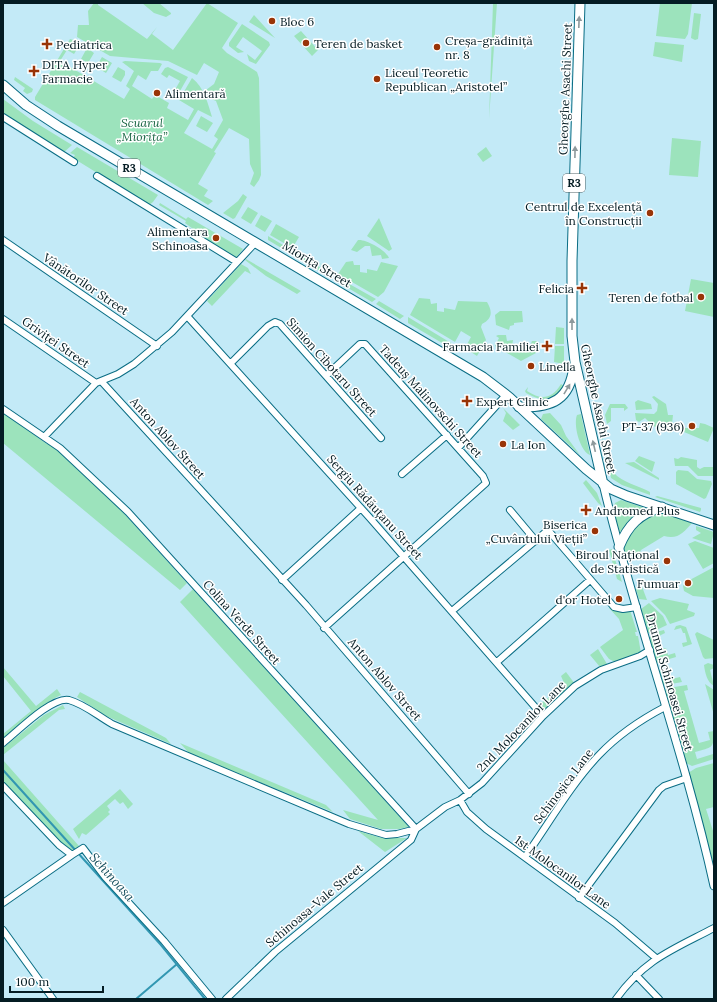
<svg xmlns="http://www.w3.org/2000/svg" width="717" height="1002" font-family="Lora,serif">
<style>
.green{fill:#9ce3bc}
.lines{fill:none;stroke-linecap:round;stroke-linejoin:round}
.stream{stroke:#3297b2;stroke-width:2}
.minor-casing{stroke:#0a6d84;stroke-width:8}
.tertiary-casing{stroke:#0a6d84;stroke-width:9}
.primary-casing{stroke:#0a6d84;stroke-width:11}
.minor{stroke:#fff;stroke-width:6}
.tertiary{stroke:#fff;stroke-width:7}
.primary{stroke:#fff;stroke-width:9}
.oneway{fill:#8e999c}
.poi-dot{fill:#993407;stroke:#fff;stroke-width:1.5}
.labels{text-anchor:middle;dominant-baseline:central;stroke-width:3;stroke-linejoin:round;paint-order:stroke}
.shield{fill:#fff;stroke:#4f6065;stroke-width:1}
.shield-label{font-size:11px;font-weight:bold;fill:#041c23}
.poi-label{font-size:12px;fill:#041c23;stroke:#fff;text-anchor:start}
.street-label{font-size:12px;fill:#041c23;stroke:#fff}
.park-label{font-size:12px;font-style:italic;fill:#1b6745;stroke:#fff}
.water-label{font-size:13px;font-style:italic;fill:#154d5c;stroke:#fff}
</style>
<rect width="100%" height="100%" fill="#c3eaf7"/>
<!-- green -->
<path class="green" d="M94 3H98V5L147 39 157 27 152 34 173 50 207 3 238 23 222 48 227 53 257 72 259 78 261 175 259 180 254 187 250 184 254 173 250 164 249 139 229 128 214 152 216 153 198 184 208 190 204 196 213 201 208 205 35 100V97L70 39 77 41 79 46 74 54 67 50 60 61 124 99 130 89 126 86 134 71 122 62 125 61 160 63 162 64 158 71H151L146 80 138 75 132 86 152 99 155 95 169 103 167 108 188 120 194 109 179 100 192 78C204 87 208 104 212 117L198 110 184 133 212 149 218 139 214 136 223 120 216 101 209 98 206 90 214 84 219 72 204 63 197 75 168 61 110 56 77 37 78 25H89L88 11Z
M142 3H159L171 13V14L166 17 154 13Z
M493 3H497L489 119Z
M660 3H692L688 34 685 39 656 36Z
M694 13 701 14 698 39 695 40 691 38Z
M254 15 275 38 249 22Z
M242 24 269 42 270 45 256 64 249 61 247 54 255 60 262 51 243 37 236 47 244 52 238 53 229 46V43Z
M301 31 318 50 312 56 294 36Z
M655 42 684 45 682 62 653 56Z
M87 48 94 53 88 63 81 59Z
M102 57 112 63 106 73 96 67Z
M118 67 125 71V75L121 82 112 77Z
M168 67 188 77 176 98 172 95 180 81 169 75 167 78 161 74 165 68Z
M15 77 33 89 32 92 27 94 23 91 25 88 14 80Z
M3 99 33 121 72 145 63 153 3 115Z
M201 116 213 123 207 132 196 126Z
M672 138 701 141 698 177 669 175Z
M77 147 158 195 153 202 149 205 73 158 75 155 70 153Z
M486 147 492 156 483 162 477 154Z
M243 194 247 197 235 218 233 219 223 213 238 201Z
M160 203 186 219 188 217 243 249 235 259 226 254 224 250 203 238 204 237 185 223 186 221 159 205Z
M248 207 258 213 251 224 241 218Z
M261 215 272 221 265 232 255 226Z
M379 218 392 249 389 251 367 236Z
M276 224 299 237 293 247 334 272 270 235Z
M268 236 333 275V276L330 277 268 240Z
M358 240C366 239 386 250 389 258L382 259 381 255 372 256 370 246H365L357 252 351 250Z
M246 259 301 291 297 294 266 276 245 260Z
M353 261 354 265H360V272L367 273V269L377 271 381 262 398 266 384 292 378 297 338 274 346 262Z
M241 264 248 268 251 274 245 271 212 306 207 301Z
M337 277 376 299 372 302 336 281Z
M691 279 714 283V317L685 311Z
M419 298 430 299 431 304 437 303V311L444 312V308L455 310 458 301 487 302C493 312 492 319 482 324L481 327 486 340 477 356 465 348 471 337 461 331 455 342 410 315Z
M379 301 404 316 400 319 376 304Z
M500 311H522L523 322 514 323V325L510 326 509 330 496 325 495 315Z
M408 317 451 343 449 347 408 323Z
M556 327 564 328V344H555Z
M498 335H506L507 341 513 340 512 347 520 348V344L530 346 532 341H537L536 353 521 361 495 346 499 338 496 336Z
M555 346H564V364L554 362Z
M561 384 564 386C552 402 542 402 526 393L525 391 528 387 527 391C541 400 551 400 561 384Z
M654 396 666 404 668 415H673L671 433 653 426 645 418 639 422 636 420 635 413 654 414 657 411 658 404 652 397Z
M638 400 651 404 652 409 636 410 635 402Z
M594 402 598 403 600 406C599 418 605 465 614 473 622 482 639 486 650 492V495L622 485 611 478Z
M610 404H625L628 408 624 411V408H611V421L607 424 605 415Z
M503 408 520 425 513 430 503 421 506 413Z
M3 413 47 444 49 443 119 508 187 583 180 590 3 443Z
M550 413 561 425 566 436 580 455 541 419 543 414Z
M581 414V415L590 455C580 451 573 425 577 415Z
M700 423 705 424 714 428 708 442 684 432 685 428H699Z
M639 456 655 462 652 472 635 461Z
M681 457 697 460V467L700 469 704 467H714V476H698L688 466H675L674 458 678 459Z
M634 462 659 478V480L625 463Z
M678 470 688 471 697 479 711 481 712 484 706 498 704 499 676 484V472Z
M586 480 597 493 602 506 598 503 583 483Z
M657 496 701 508V510L700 512 655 497Z
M621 500 645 508 622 532 619 531 613 511 615 503Z
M654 514H666L692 523C684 532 678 540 664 536L641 550 638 557 628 560C619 552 627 539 630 529Z
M696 526 714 532 711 544 692 538 701 533 696 530Z
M695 541 714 548V563L703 569 688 544Z
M612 549 622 582 617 579 609 550Z
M714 567V598L693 596 684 591 683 586 686 582Z
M641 584 647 600 639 599 636 589Z
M193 589 409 827 399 829H381L350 819 343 810 378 820 180 602Z
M660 598 689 604 687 610 695 613 694 616 670 624 665 615 651 601Z
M649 603 663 616 667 625 650 633H648L641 609Z
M611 607 619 611 630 610 637 632H635L636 636H638L641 653 615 662 609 659 600 647 623 630 619 619 609 608Z
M680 625 686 627 692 644 683 647 682 643 687 642 685 633H683L681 628 674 630 676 626Z
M664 630 665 633 657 637 661 649 666 648 668 655 675 653 676 657 656 663 649 638 656 632Z
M697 632 714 640V658L705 659 703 657 695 634Z
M598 649 607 664 600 667 590 655Z
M708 663 714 665V668L710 670 714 686C707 682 705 673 704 665Z
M3 667 36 706 57 689 61 695 51 700 3 740V734L31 711 3 676Z
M658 670H660L663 681 680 677 682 682 666 685 662 684Z
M566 672 575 684 546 711 539 706 540 704 565 685 561 676Z
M705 684 714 690V715Z
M687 685 688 690 684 691 699 743 710 740 708 732 714 731C714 749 712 747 695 752L697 759 713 754 714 759 692 766 686 763 664 691 668 688Z
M80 692 166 738 171 744 106 716 77 697Z
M63 705 65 709 59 710 3 755V748L44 715Z
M180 743 326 805 333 812 189 753Z
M3 760 79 846 74 851 68 850 3 781Z
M714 763V807L706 809 714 834 713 840 714 872 688 773 696 768Z
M120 789 133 804 128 809 123 802 120 804 115 799 107 806 110 810 108 812 110 814 86 835 82 833 79 839 73 829Z
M358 831 382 838H407L385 852Z"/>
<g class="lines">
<!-- stream -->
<path class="stream" d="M3 770 161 945 205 999
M136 999 177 964"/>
<defs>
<path id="minor" d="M3 117 74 162
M97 176 237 262
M3 240 157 346
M187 316 369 517 543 716
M3 319 96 383
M231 363 268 326 275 322 280 324 381 438
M102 382 306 605 469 794
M3 409 60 448 128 512 416 829
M45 436 96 383 118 374 134 364 172 332 256 242
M458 448 506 395
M402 474 447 435
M510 510 536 541
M282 580 361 508
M452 611 548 530 614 607 623 609 637 607
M324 628 486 483 483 476 365 344H360L326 376
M497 662 590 580
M3 743C16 733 52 696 69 700 84 704 98 716 112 724L349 824 386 835 397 834 416 829 445 807 460 800 482 783 543 716 575 686 601 670 640 656 650 650
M3 786 59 845 72 855 83 848 105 877 164 941 212 999
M460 800 467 812 486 829 615 923 656 958
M525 857C548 825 571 784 599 755 617 736 642 719 665 707
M579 898 659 790 664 786 687 778
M3 903 72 855
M3 930 53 999
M636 975 659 999
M226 999 275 952 411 840 416 829
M616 999C645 959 672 950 714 928"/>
<path id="tertiary" d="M603 484C635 619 684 750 714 886"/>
<path id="primary" d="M580 3 572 261V336L575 362 603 484
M3 85 26 105 58 126 483 377 509 397 586 469 611 489 627 496 714 525
M519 407C552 408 570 400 574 366
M619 547C628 525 639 514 662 507"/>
</defs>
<!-- minor casing -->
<use href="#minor" class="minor-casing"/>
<!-- tertiary casing -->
<use href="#tertiary" class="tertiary-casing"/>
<!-- primary casing -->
<use href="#primary" class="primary-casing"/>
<!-- minor -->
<use href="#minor" class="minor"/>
<!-- tertiary -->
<use href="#tertiary" class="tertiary"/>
<!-- primary -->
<use href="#primary" class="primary"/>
</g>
<!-- one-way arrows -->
<defs><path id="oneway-solid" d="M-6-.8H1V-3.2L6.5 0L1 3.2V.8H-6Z"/></defs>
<g class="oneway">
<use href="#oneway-solid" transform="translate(579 22) rotate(-88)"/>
<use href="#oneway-solid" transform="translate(575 152) rotate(-89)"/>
<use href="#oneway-solid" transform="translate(572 324) rotate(-90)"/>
<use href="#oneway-solid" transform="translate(567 389) rotate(-59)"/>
<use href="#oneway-solid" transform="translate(594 446) rotate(-103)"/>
</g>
<!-- markers -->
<g class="poi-dot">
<circle cx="272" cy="21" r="4"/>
<circle cx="306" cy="43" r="4"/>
<path d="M45 38h4v4h4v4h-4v4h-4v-4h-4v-4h4z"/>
<circle cx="437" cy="47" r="4"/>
<path d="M32 65h4v4h4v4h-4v4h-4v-4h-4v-4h4z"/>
<circle cx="377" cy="79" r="4"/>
<circle cx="157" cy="93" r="4"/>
<circle cx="650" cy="213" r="4"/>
<circle cx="216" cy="238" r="4"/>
<path d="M580 282h4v4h4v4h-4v4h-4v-4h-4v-4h4z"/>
<circle cx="701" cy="297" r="4"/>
<path d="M545 340h4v4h4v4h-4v4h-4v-4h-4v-4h4z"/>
<circle cx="531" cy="366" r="4"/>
<path d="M465 395h4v4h4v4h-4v4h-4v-4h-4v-4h4z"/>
<circle cx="692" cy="426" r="4"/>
<circle cx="503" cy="444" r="4"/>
<path d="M584 504h4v4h4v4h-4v4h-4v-4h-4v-4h4z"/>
<circle cx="595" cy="531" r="4"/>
<circle cx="667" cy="561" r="4"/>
<circle cx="688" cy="583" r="4"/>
<circle cx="619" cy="599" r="4"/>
</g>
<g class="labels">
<!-- shield labels -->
<g class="shield">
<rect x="118" y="159" width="22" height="18" rx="3"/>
<rect x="563" y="174" width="22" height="18" rx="3"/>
</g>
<g class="shield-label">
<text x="129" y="168">R3</text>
<text x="574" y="183">R3</text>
</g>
<!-- poi labels -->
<g class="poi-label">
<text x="280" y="21">Bloc 6</text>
<text x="445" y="40">Creșa-grădiniță<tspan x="445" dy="14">nr. 8</tspan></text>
<text x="314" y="43">Teren de basket</text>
<text x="56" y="44">Pediatrica</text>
<text x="42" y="64">DITA Hyper<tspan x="42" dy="14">Farmacie</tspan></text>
<text x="385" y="72">Liceul Teoretic<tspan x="385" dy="14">Republican „Aristotel”</tspan></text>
<text x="165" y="93">Alimentară</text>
<text x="642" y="206" text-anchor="end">Centrul de Excelență<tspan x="642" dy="14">în Construcții</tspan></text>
<text x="208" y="231" text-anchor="end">Alimentara<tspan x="208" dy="14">Schinoasa</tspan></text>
<text x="574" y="288" text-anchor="end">Felicia</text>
<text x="693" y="297" text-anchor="end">Teren de fotbal</text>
<text x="539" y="346" text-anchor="end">Farmacia Familiei</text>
<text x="539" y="366">Linella</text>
<text x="476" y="401">Expert Clinic</text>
<text x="684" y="426" text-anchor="end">PT-37 (936)</text>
<text x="511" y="444">La Ion</text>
<text x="595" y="510">Andromed Plus</text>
<text x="587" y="524" text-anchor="end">Biserica<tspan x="587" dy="14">„Cuvântului Vieții”</tspan></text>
<text x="659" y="554" text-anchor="end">Biroul Național<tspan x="659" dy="14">de Statistică</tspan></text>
<text x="680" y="583" text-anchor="end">Fumuar</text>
<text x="611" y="599" text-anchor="end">d'or Hotel</text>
</g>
<!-- street labels -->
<g class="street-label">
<text transform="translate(565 89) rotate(-88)">Gheorghe Asachi Street</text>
<text transform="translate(317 264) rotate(31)">Miorița Street</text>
<text transform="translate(86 284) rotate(34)">Vânătorilor Street</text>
<text transform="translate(56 342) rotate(35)">Griviței Street</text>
<text transform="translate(332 367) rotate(48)">Simion Cibotaru Street</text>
<text transform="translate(431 401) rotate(48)">Tadeuș Malinovschi Street</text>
<text transform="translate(599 409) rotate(78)">Gheorghe Asachi Street</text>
<text transform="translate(168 438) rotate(48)">Anton Ablov Street</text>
<text transform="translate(375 507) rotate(48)">Sergiu Rădăuțanu Street</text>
<text transform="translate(242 622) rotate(48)">Colina Verde Street</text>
<text transform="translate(385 679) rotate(49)">Anton Ablov Street</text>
<text transform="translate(670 682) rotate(74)">Drumul Schinoasei Street</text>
<text transform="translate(521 726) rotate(-46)">2nd Molocanilor Lane</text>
<text transform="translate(563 786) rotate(-53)">Schinoșica Lane</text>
<text transform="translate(563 872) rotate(36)">1st Molocanilor Lane</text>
<text transform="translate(314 905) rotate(-40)">Schinoasa-Vale Street</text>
</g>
<!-- park labels -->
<g class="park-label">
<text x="142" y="122">Scuarul<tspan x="142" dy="14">„Miorița”</tspan></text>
</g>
<!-- water labels -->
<g class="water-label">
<text transform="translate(112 877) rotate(48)">Schinoasa</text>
</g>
</g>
<!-- border -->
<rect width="717" height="1002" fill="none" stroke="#041c23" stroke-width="8"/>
<!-- scale -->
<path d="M10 986v6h93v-6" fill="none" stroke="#041c23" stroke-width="2"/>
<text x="16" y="986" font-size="12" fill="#041c23" stroke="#ffffff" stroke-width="3" paint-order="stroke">100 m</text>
</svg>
